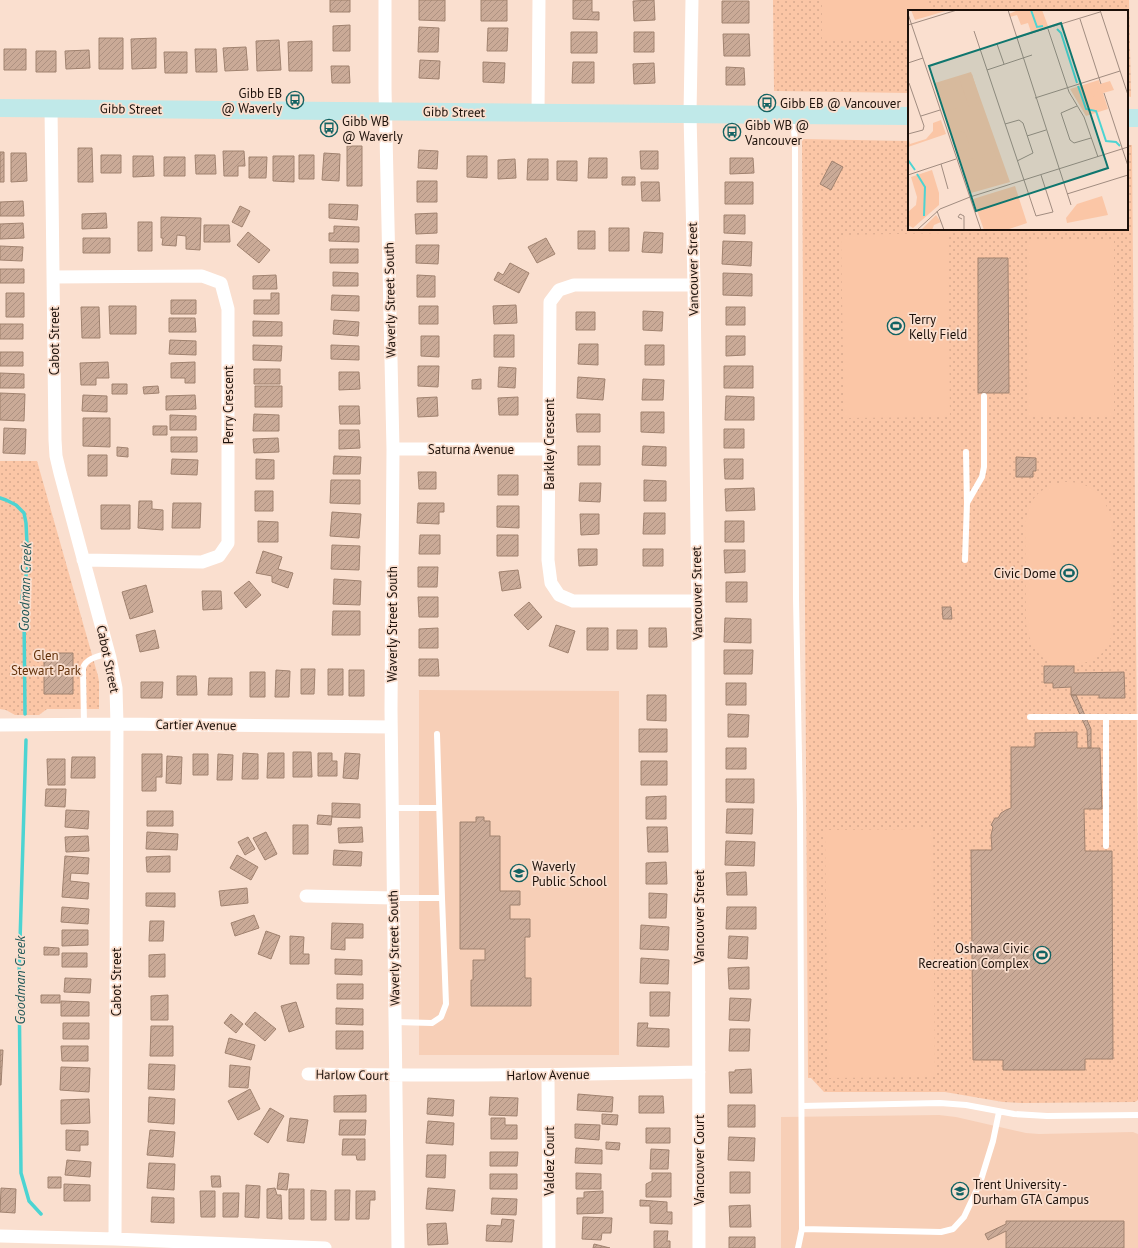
<svg xmlns="http://www.w3.org/2000/svg" width="1138" height="1248" font-family="'PT Sans',sans-serif">
<style>
.built{fill:#f7cfb7}
.green{fill:url(#green-dots)}
.pitch{fill:#fbc6a6}
.lines{fill:none;stroke-linecap:round;stroke-linejoin:round}
.stream{stroke:#4cd4d2;stroke-width:3.5}
.building{fill:url(#building-hatch);stroke:#a0826f}
.service{stroke:#fff;stroke-width:6}
.minor{stroke:#fff;stroke-width:13}
.secondary{stroke:#c0e9e9;stroke-width:18}
.labels{text-anchor:middle;dominant-baseline:central;stroke-width:3.5;stroke-linejoin:round;paint-order:stroke}
.poi-label{font-size:13px;fill:#1c1009;stroke:#fadfcf;text-anchor:start}
.street-label{font-size:13px;fill:#1c1009;stroke:#fadfcf}
.park-label{font-size:13px;fill:#63310a;stroke:#fadfcf}
.water-label{font-size:14px;font-style:italic;fill:#1f5757;stroke:#fadfcf}
.inset-river{fill:none;stroke:#4cd4d2;stroke-width:2}
.inset-road{fill:none;stroke:#a18c80;stroke-width:1}
.view{fill:#0f766e;fill-opacity:0.15;stroke:#0f766e;stroke-width:2}
.inset-edge{fill:none;stroke:#1c1009;stroke-width:2}
</style>
<defs>
<pattern id="green-dots" width="8" height="8" patternUnits="userSpaceOnUse"><rect width="8" height="8" fill="#fbc6a6"/><path d="M2 2h.1M6 6h.1" fill="none" stroke="#d7a98e" stroke-width="1.8" stroke-linecap="round"/></pattern>
<pattern id="building-hatch" width="6" height="6" patternUnits="userSpaceOnUse"><rect width="6" height="6" fill="#caaa97"/><path d="M-1 1l2-2M0 6l6-6M5 7l2-2" fill="none" stroke="#ad9181"/></pattern>
</defs>
<rect width="100%" height="100%" fill="#fadfcf"/>
<!-- built -->
<path class="built" d="M419 690 619 691V1055H419Z
M939 1115 956 1117 1026 1133 1039 1134 1133 1132 1138 1134V1248H781V1117Z"/>
<!-- green -->
<path class="green" d="M773 0H1129L1131 97 1127 96V11H909V93L774 91Z
M802 139 909 141V229H1127V145H1132L1138 871V1100L1135 1102 1023 1103 1003 1102 945 1092H824L811 1078H808Z
M0 461H37L98 676 99 682V709H47L39 715H15L6 710 0 709Z"/>
<!-- pitch -->
<path class="pitch" d="M822 0H928V11H909V41L822 40Z
M948 233 950 417 844 418 841 235Z
M1027 239H1114V415H1028Z
M1065 482C1069 482 1074 482 1078 483 1097 487 1108 503 1112 522L1113 624C1112 631 1112 639 1108 645 1100 659 1087 664 1071 664 1067 664 1063 665 1059 665 1039 662 1029 642 1026 624L1025 522C1031 497 1039 487 1065 482Z
M933 829 935 1077 828 1078 825 830Z"/>
<g class="lines">
<!-- stream -->
<path class="stream" d="M0 498 6 500 16 505 24 513 26 523 28 565 22 597 24 613 25 714
M26 740 19 975 21 1173 29 1201 41 1214"/>
</g>
<!-- building -->
<path class="building" d="M330 0H350V12H330Z
M419 0H445V21L419 20Z
M481 0H507V21H481Z
M573 0H592V12H599V20L573 19Z
M654 0 655 20 634 21 633 1Z
M722 1H749V23H722Z
M350 25V51H333V26Z
M419 27 439 28 438 52H418Z
M488 28H508L507 51H487Z
M571 32H597V53H571Z
M634 32H654V52H634Z
M723 34H749L750 56H724Z
M99 38H123V69H99Z
M156 38V68L132 69 131 39Z
M279 40 281 70 257 71 256 41Z
M312 41V71H289L288 42Z
M246 47 248 70 225 71 223 48Z
M4 49H26V70H4Z
M195 49H216L217 72H196Z
M89 50 90 68 66 69 65 51Z
M36 51H56V72H36Z
M164 52H187V73H165Z
M420 60 440 61 439 79 419 78Z
M483 62 505 63 504 83 483 82Z
M573 62H594V83H572Z
M654 63 655 83 634 84 633 64Z
M331 66H349L350 83H332Z
M726 67 744 68 745 85H726Z
M347 146H362V186H347Z
M78 148H92L93 182H78Z
M419 150 438 151 437 169 418 168Z
M223 151H244L245 166H238V176H224Z
M640 151H658V169H641Z
M0 152H4V182H0Z
M11 153H26L27 181 11 182Z
M324 153 340 154 339 181 322 180Z
M101 155H121V173H101Z
M195 155H215L216 174H196Z
M299 155H314V179H299Z
M133 156H153L154 176 133 177Z
M273 156H294V182L273 181Z
M467 156H487V178L467 177Z
M164 157H185V176H164Z
M249 157H267L266 178H249Z
M589 158H607V178H588Z
M730 158H753L754 173 730 174Z
M515 159 516 178 498 179V160Z
M528 159H548V180H527Z
M557 161H577V181L557 180Z
M832 161 843 167 831 190 820 184Z
M622 177H635V185H622Z
M417 181H437V202H417Z
M641 182H659L660 201H642Z
M725 182H753V204H725Z
M23 201 24 216H0V202Z
M329 204 358 205 357 220 329 218Z
M240 206 250 211 242 227 232 222Z
M106 213 107 228 82 229V214Z
M437 213V233L416 234 415 214Z
M724 215H745V234L724 233Z
M161 217 201 218 200 250 186 249V236L177 235 176 246 162 245 163 238H161Z
M138 222H152V251H138Z
M23 223 24 238 0 239V224Z
M204 225H229L230 242H204Z
M334 226 359 227V242L329 241V233H334Z
M609 228H629V251H609Z
M578 231H595V249H578Z
M248 232 270 250 259 263 237 245Z
M644 232 663 233 662 253 642 252Z
M83 238H110V253H83Z
M546 238 555 254 537 263 528 247Z
M723 241 752 242 751 266 722 264Z
M416 245H439L438 264 416 263Z
M0 246 23 247 22 261 0 260Z
M330 249H358V263H330Z
M978 258H1008L1009 393H978Z
M510 263 529 273 519 293 494 280 498 272 503 275Z
M0 269H24V283H0Z
M333 272 358 273V286H333Z
M723 273 752 274V296L723 295Z
M276 275 277 289H253V276Z
M417 275 435 276V297H417Z
M6 293H24V317H6Z
M271 293H279V314H254V300H271Z
M332 295 359 296V311L331 310Z
M171 300H196V314H171Z
M516 305 517 323 494 324 493 306Z
M109 306H136V334H110Z
M419 306H438V324H419Z
M81 307H99L100 338H82Z
M726 307H745V325H726Z
M643 311 663 312 662 331 643 330Z
M576 312H595V330H576Z
M169 318H195L196 332H169Z
M334 320 359 322 358 336 333 334Z
M253 321 282 322V336H253Z
M0 324H23V339H0Z
M494 335H514V357H494Z
M421 336H439V357L421 356Z
M726 336H745V355L726 356Z
M170 340 196 341V355L169 354Z
M579 344H598V365L578 364Z
M253 345 282 346 281 361 253 360Z
M331 345 359 346V360L331 359Z
M645 345H664V365H645Z
M0 352H23V366H0Z
M108 362 109 378H96V385H81L80 363Z
M195 362V383H185V378H171V363Z
M418 366H439L438 387 418 386Z
M724 366H753V388H724Z
M499 367 516 368 515 388 498 387Z
M254 369H280V384H254Z
M339 372H359L360 389 339 390Z
M0 373 24 374V388H0Z
M578 377 605 379 603 400 577 398Z
M481 379V389H472V380Z
M643 379 664 380 663 400H642Z
M112 384H127V394H112Z
M158 386 159 393 144 394 143 387Z
M255 386H282V407H255Z
M0 393 25 394 24 421 0 420Z
M83 395 107 396V412L82 411Z
M195 395 196 409 166 410V396Z
M726 396 754 397V420H725Z
M437 397 438 416 418 417 417 398Z
M518 397V415H499L498 398Z
M339 406H359L360 424H340Z
M641 412H664V433L641 432Z
M254 414 279 415V431H253Z
M576 414H600V432H577Z
M170 415 196 416V430H170Z
M83 418H110V447L83 446Z
M153 426H167V435H153Z
M4 428 26 429 25 454 3 453Z
M724 429H744V448H724Z
M339 430H359L360 448 339 449Z
M171 437H197V452H171Z
M278 438 279 452 254 453 253 439Z
M578 446H600V465H578Z
M643 446 666 447V466L642 465Z
M117 447 128 448V457L117 456Z
M88 455H107V476H88Z
M334 456 361 457 360 474H333Z
M1016 457 1036 458V471H1033V477H1016Z
M172 459 198 460 197 475 171 474Z
M256 459 274 460V479H256Z
M724 459H743V479H725Z
M418 472H436V489H419Z
M498 475H518V495H498Z
M331 480H360V504L330 503Z
M644 480 666 481V501H644Z
M580 483H601L600 502 579 501Z
M754 488 755 510 726 511 725 489Z
M255 491H273V511H255Z
M139 501H152V509L163 510V530L138 528Z
M173 503H201L200 528H172Z
M418 503H444V512H439V524L417 523Z
M101 505H130V529H101Z
M497 506H519V528L497 527Z
M332 512 361 514 359 538 330 536Z
M644 513H665V534H643Z
M580 514H599V534L581 535Z
M258 521 278 522V542H258Z
M725 521H744V542H725Z
M420 535H440V554H419Z
M497 535H518V556H497Z
M332 545 360 546 359 570 331 569Z
M578 549H597V565L579 566Z
M643 549H663V566H643Z
M724 550H745V572L725 573Z
M263 551 282 557 278 569 293 573 288 588 272 582V576L256 573Z
M418 567H438L437 587H418Z
M518 570 521 588 502 591 499 572Z
M334 579 361 581 360 605 333 604Z
M249 581 261 595 246 608 234 593Z
M726 582H747V602H726Z
M146 585 153 612 130 619 122 592Z
M202 591H221L222 609 203 610Z
M418 597H438V617H419Z
M529 602 542 617 528 630 514 615Z
M942 607H951L952 619H943Z
M333 611H360V635H332Z
M725 618 751 619V643L724 642Z
M556 625 575 631 568 653 549 646Z
M438 628V648H419V629Z
M587 628H608V650H587Z
M649 628H666L667 647H649Z
M155 630 159 648 140 652 136 635Z
M617 630H637V649H617Z
M724 650H753L752 674H724Z
M44 653H73V694H44Z
M419 659H438L439 676H419Z
M1044 666H1074V673L1124 672 1125 698H1099V695H1071V687L1053 688V683H1044Z
M301 669H315L314 694H301Z
M328 669H343V695H328Z
M276 670 290 671 289 697H275Z
M349 670H364V696H349Z
M250 672H265V697H250Z
M177 676H196L197 695H177Z
M209 678H232V695H208Z
M141 682H163L162 698H141Z
M726 683H746V705H726Z
M647 695H666V721L647 720Z
M1071 695H1076L1091 729V748H1088L1087 730Z
M728 714 749 715 748 737H728Z
M639 729H667V752H639Z
M1077 732V748H1100L1102 809H1084L1085 851H1112L1113 1059H1085V1070H1003V1060H973L971 850H992L991 835 993 827 991 825 995 818H998L1001 813 1006 810 1011 808V747H1035V733Z
M726 748H746V769H726Z
M293 752H311L312 777H293Z
M243 753 258 754V779H242Z
M268 753H284V778H267Z
M318 753H332V761H337V776H318Z
M345 753 360 754 358 779 343 778Z
M142 754H162V777H156V791H142Z
M193 754H208V775H193Z
M218 754 233 755 232 780H217Z
M167 756 182 757 181 784 166 783Z
M72 757H95V778H71Z
M47 759H65V785H48Z
M641 761H667V785H641Z
M726 779H754V803L726 802Z
M46 789H66L65 807 45 806Z
M666 796V819H646V797Z
M332 803 360 804V818L332 817Z
M727 809H753L752 834 726 833Z
M66 810 89 811 88 829 65 827Z
M147 811H173V826H147Z
M318 815 332 816 331 825 317 824Z
M476 817H484V821H490V836H500V891H520V905H510V919H530V937H525V978H531V1006H471V980H473V960H485V949H460V822H476Z
M293 825H308V854H293Z
M362 827 363 842 339 843 338 828Z
M647 827H667L668 852H648Z
M147 832 178 834 177 850 146 849Z
M266 832 277 854 265 860 253 838Z
M88 836 89 851 66 852 65 837Z
M248 837 255 849 245 855 238 842Z
M726 841 755 842 754 866 725 865Z
M334 850 362 852 361 866 333 865Z
M237 855 258 867 251 880 230 868Z
M65 856 89 858 88 874 71 873 70 881 89 883 88 899 62 897Z
M170 856V872H147L146 857Z
M666 862 667 884H646V863Z
M746 872 747 895H727L726 873Z
M247 888 248 903 221 906 219 891Z
M146 893H175V907L146 906Z
M649 893 667 894 666 918H649Z
M62 907 89 909 88 924 61 922Z
M727 907H756V929H726Z
M254 915 259 928 235 936 231 923Z
M150 921H164L163 941H149Z
M332 923 363 924V938H345V950L331 949Z
M641 925 669 927 668 950 640 949Z
M62 930H88V945L62 946Z
M266 931 280 936 271 959 258 954Z
M290 936 304 937 303 954H309V964H290Z
M729 936 748 937 747 959 728 958Z
M44 947 59 948V955H44Z
M62 953H87V967H62Z
M165 954V977H149V955Z
M641 958 669 960 668 984 640 983Z
M335 959 362 960V975L335 974Z
M749 967V989H729L728 968Z
M65 978 91 979 90 993 64 992Z
M337 984H363V999H337Z
M650 992H670L669 1016H650Z
M41 995H60V1003H41Z
M168 995V1020H151V996Z
M730 998 751 999 749 1021 729 1020Z
M61 1001 89 1002V1016H61Z
M296 1002 304 1027 289 1032 281 1006Z
M336 1008 363 1009V1025L336 1024Z
M255 1012 276 1029 265 1041 245 1024Z
M231 1014 243 1024 236 1033 224 1023Z
M63 1023H89V1039H63Z
M638 1023H648L647 1028 669 1029V1047L637 1046Z
M151 1026H173V1056H150Z
M730 1029H750L749 1051H729Z
M336 1031H363V1049H336Z
M229 1038 255 1045 251 1060 225 1053Z
M61 1046H88V1061H62Z
M0 1050H3L1 1085H0Z
M149 1064 175 1065 174 1090 148 1089Z
M230 1065 250 1067 248 1088 229 1087Z
M61 1067 90 1068 89 1092 60 1090Z
M751 1069 752 1093H730L729 1072H735V1070Z
M250 1089 260 1109 238 1120 228 1101Z
M578 1094 613 1097 612 1112 577 1110Z
M366 1095V1112H334V1096Z
M639 1096H663L664 1113H639Z
M149 1097 175 1099 174 1124 148 1122Z
M490 1097 518 1098 517 1116 489 1115Z
M428 1098 454 1100 453 1116 427 1114Z
M89 1099 90 1123 61 1124V1100Z
M728 1105H755V1127H728Z
M270 1108 284 1116 268 1143 254 1134Z
M602 1114 618 1115 617 1125 602 1124Z
M290 1118 308 1120 304 1143 287 1141Z
M491 1118H505V1125H517V1139H491Z
M340 1120H366L365 1135H339Z
M428 1121 454 1123 453 1145 426 1143Z
M575 1124 600 1125 599 1140 575 1138Z
M646 1128H670V1143H646Z
M66 1130 88 1131V1145H80V1151L66 1150Z
M150 1130 175 1132 173 1157 147 1155Z
M729 1137 755 1138 754 1161 728 1160Z
M343 1139H365V1160H357L356 1155H342Z
M606 1142 620 1143 619 1150 606 1149Z
M576 1148 602 1150V1164L575 1163Z
M651 1149 669 1150 668 1169H650Z
M490 1152H518L517 1166H490Z
M427 1155H446L445 1178 426 1177Z
M67 1160 91 1162 90 1177 65 1175Z
M149 1163 175 1164 174 1190 147 1188Z
M730 1172H750V1193H730Z
M279 1173 289 1174 287 1190 277 1189Z
M576 1173 601 1174V1189H576Z
M652 1173H671V1197H646V1184L652 1181Z
M490 1174H517V1189H490Z
M211 1176H220L221 1187H212Z
M48 1177H61V1188H48Z
M64 1184 90 1185V1201H64Z
M246 1185 260 1186 259 1218 245 1217Z
M1 1188 16 1189 15 1213 0 1212Z
M275 1188 277 1195H281L282 1219 267 1218V1189Z
M428 1188 455 1190 453 1211 426 1209Z
M289 1189H304V1219H289Z
M311 1190 326 1191V1220H311Z
M335 1190H350L349 1220H335Z
M200 1191H215V1217H201Z
M356 1191H375V1200H370L369 1219H356Z
M603 1191V1213L577 1214V1198H584V1192Z
M223 1193H239L238 1217H223Z
M152 1197 174 1198V1223L151 1222Z
M492 1198 517 1199 516 1215 491 1214Z
M640 1200 667 1202V1212H672V1224L650 1223V1206H640Z
M750 1205 751 1227H730L729 1206Z
M583 1217 612 1218 611 1233H602L601 1240 582 1239Z
M502 1219 514 1220 512 1242 486 1241 487 1225 501 1226Z
M1006 1221H1124V1248H1006V1231L988 1240 985 1234 1006 1224Z
M446 1223 448 1244 428 1245 427 1224Z
M654 1231H668L667 1241H670V1248H654Z
M729 1237H755V1248H729Z
M594 1244 610 1248H593Z"/>
<g class="lines">
<!-- service -->
<path class="service" d="M793 116 795 142 796 599 800 809 802 1229 798 1248
M966 452 967 503
M965 560 967 503 982 477 984 467V396
M1030 717H1138
M1106 717V846
M84 724 83 668C86 658 99 656 109 653
M392 808H439
M393 898H442L437 734
M395 1022 432 1023 441 1017 446 1004 442 898
M802 1106 940 1103 966 1105 1014 1114 1047 1116 1138 1115
M802 1229 941 1232 953 1229 964 1217 980 1183 993 1141 999 1112"/>
<!-- minor -->
<path class="minor" d="M385 0V89L393 449 391 709 398 1248
M692 0 690 114 694 285 698 614 699 1248
M51 108 55 440 56 456 60 473 110 658 116 688 117 724 115 1239
M538 113 539 0
M54 277 202 276 221 283 228 309V543L219 556 202 562 83 560
M694 285H574L559 290 550 302 548 560 551 583 559 595 573 601H697
M393 449H549
M0 725 117 724 391 727
M306 896 393 898
M308 1074C439 1076 569 1075 699 1072
M548 1075 549 1247
M0 1236 115 1239 325 1248"/>
<!-- secondary -->
<path class="secondary" d="M0 108 909 116
M1127 118H1138"/>
</g>
<!-- icons -->
<defs>
<symbol id="bus-ring" viewBox="-11 -11 22 22"><circle r="9.5" fill="#fadfcf" stroke="#126262" stroke-width="1.5"/><path d="M-5-6H5V4H4V6H2V4H-2V6H-4V4H-5ZM-3.5-4V0h7V-4ZM-3.5 1.2v1.5H-2V1.2ZM2 1.2v1.5H3.5V1.2Z" fill="#126262"/></symbol>
<symbol id="stadium-ring" viewBox="-11 -11 22 22"><circle r="9.5" fill="#fadfcf" stroke="#126262" stroke-width="1.5"/><path d="M0-5a6.5 5 0 1 0 0 10a6.5 5 0 1 0 0-10ZM-3.5-1.8h7v3.6h-7Z" fill="#126262"/></symbol>
<symbol id="school-ring" viewBox="-11 -11 22 22"><circle r="9.5" fill="#fadfcf" stroke="#126262" stroke-width="1.5"/><path d="M0-5L7-2L0 1L-7-2ZM-4 1L0 2.5L4 1V4Q0 6-4 4Z" fill="#126262"/></symbol>
<symbol id="university-ring" viewBox="-11 -11 22 22"><circle r="9.5" fill="#fadfcf" stroke="#126262" stroke-width="1.5"/><path d="M0-5L7-2L0 1L-7-2ZM-4 1L0 2.5L4 1V4Q0 6-4 4Z" fill="#126262"/></symbol>
</defs>
<g fill-rule="evenodd">
<use href="#bus-ring" x="285" y="90" width="20" height="20"/>
<use href="#bus-ring" x="757" y="93" width="20" height="20"/>
<use href="#bus-ring" x="319" y="118" width="20" height="20"/>
<use href="#bus-ring" x="722" y="122" width="20" height="20"/>
<use href="#stadium-ring" x="886" y="316" width="20" height="20"/>
<use href="#stadium-ring" x="1059" y="563" width="20" height="20"/>
<use href="#school-ring" x="509" y="863" width="20" height="20"/>
<use href="#stadium-ring" x="1032" y="945" width="20" height="20"/>
<use href="#university-ring" x="950" y="1181" width="20" height="20"/>
</g>
<g class="labels">
<!-- poi labels -->
<g class="poi-label">
<text x="282" y="93" text-anchor="end">Gibb EB<tspan x="282" dy="15">@ Waverly</tspan></text>
<text x="780" y="103">Gibb EB @ Vancouver</text>
<text x="342" y="121">Gibb WB<tspan x="342" dy="15">@ Waverly</tspan></text>
<text x="745" y="125">Gibb WB @<tspan x="745" dy="15">Vancouver</tspan></text>
<text x="909" y="319">Terry<tspan x="909" dy="15">Kelly Field</tspan></text>
<text x="1056" y="573" text-anchor="end">Civic Dome</text>
<text x="532" y="866">Waverly<tspan x="532" dy="15">Public School</tspan></text>
<text x="1029" y="948" text-anchor="end">Oshawa Civic<tspan x="1029" dy="15">Recreation Complex</tspan></text>
<text x="973" y="1184">Trent University -<tspan x="973" dy="15">Durham GTA Campus</tspan></text>
</g>
<!-- street labels -->
<g class="street-label">
<text transform="translate(131 109) rotate(1)">Gibb Street</text>
<text transform="translate(454 112) rotate(1)">Gibb Street</text>
<text transform="translate(693 269) rotate(-91)">Vancouver Street</text>
<text transform="translate(390 300) rotate(-91)">Waverly Street South</text>
<text transform="translate(54 341) rotate(-90)">Cabot Street</text>
<text transform="translate(228 405) rotate(-90)">Perry Crescent</text>
<text transform="translate(549 444) rotate(-90)">Barkley Crescent</text>
<text x="471" y="449">Saturna Avenue</text>
<text transform="translate(697 593) rotate(-91)">Vancouver Street</text>
<text transform="translate(392 624) rotate(-90)">Waverly Street South</text>
<text transform="translate(108 659) rotate(78)">Cabot Street</text>
<text transform="translate(196 725) rotate(1)">Cartier Avenue</text>
<text transform="translate(699 917) rotate(-90)">Vancouver Street</text>
<text transform="translate(394 948) rotate(-91)">Waverly Street South</text>
<text transform="translate(116 982) rotate(-90)">Cabot Street</text>
<text transform="translate(352 1075) rotate(1)">Harlow Court</text>
<text transform="translate(548 1075) rotate(-1)">Harlow Avenue</text>
<text transform="translate(699 1160) rotate(-90)">Vancouver Court</text>
<text transform="translate(549 1161) rotate(-90)">Valdez Court</text>
</g>
<!-- park labels -->
<g class="park-label">
<text x="46" y="655">Glen<tspan x="46" dy="15">Stewart Park</tspan></text>
</g>
<!-- water labels -->
<g class="water-label">
<text transform="translate(25 587) rotate(-88)">Goodman Creek</text>
<text transform="translate(20 980) rotate(-90)">Goodman Creek</text>
</g>
</g>
<!-- overview -->
<g transform="translate(908 10)">
<rect width="220" height="220" fill="#fadfcf"/>
<path d="M110 0H134L140 16 123 22 120 13 113 15 109 5 102 7 101 4ZM63 62 102 172 63 183 27 73ZM191 70 192 74 202 71 206 80 195 83 200 99 178 106 162 79ZM33 110 38 124 0 137V127L2 134 18 129 25 121V113ZM24 160 31 183V195L5 218 0 215V202L8 195 9 187 3 167ZM107 176 119 213 98 220H76L65 189Z" fill="#fbc6a6"/>
<path d="M194 186 200 205 159 213 158 208 169 194ZM28 205 33 212 26 215 24 220H13Z" fill="#fbc6a6"/>
<path d="M3 0H41L7 10Z" fill="#fbc6a6"/>
<path d="M64 64 73 93 61 97 51 68ZM47 72 55 96 39 101 31 77ZM188 73 190 83 187 85 193 86V95H182V88L187 85 181 83 178 75ZM52 121 57 123 62 136 57 142 52 140 48 127 49 122ZM86 141 94 162 81 166 74 145ZM65 148 72 169 62 172 55 152ZM103 184 110 205 98 209 91 188ZM88 196 95 217 80 220 74 200Z" fill="#fbc6a6"/>
<path class="inset-river" d="M123 0 129 17 135 16M149 19 153 23 169 73M170 76 178 99 188 101 198 131 208 132 212 136M0 150 7 160M9 164 17 177 16 206"/>
<path class="inset-road" d="M100 0 163 195M192 0 220 85M0 4 73 220M172 9 193 74M0 15 49 0M140 19 161 82 176 107 190 147M66 21 128 206 145 202 133 165M107 28 192 2M89 34 96 54M0 53 15 48M79 60 124 45M196 83 220 156M127 88 212 61M169 96 153 103 162 130 166 133 183 128M13 106 32 100M97 114 111 110 115 113 125 143 109 151M0 124 15 120 16 116 1 73M119 126 138 120M33 154 40 179M0 165 48 149M159 184 220 165M62 187 220 137M29 201 36 220M54 209 50 207 52 204 56 206V220M9 220 32 199 62 187"/>
<path class="view" d="M153 13 200 158 68 201 21 56Z"/>
<rect width="220" height="220" class="inset-edge"/>
</g>
</svg>
